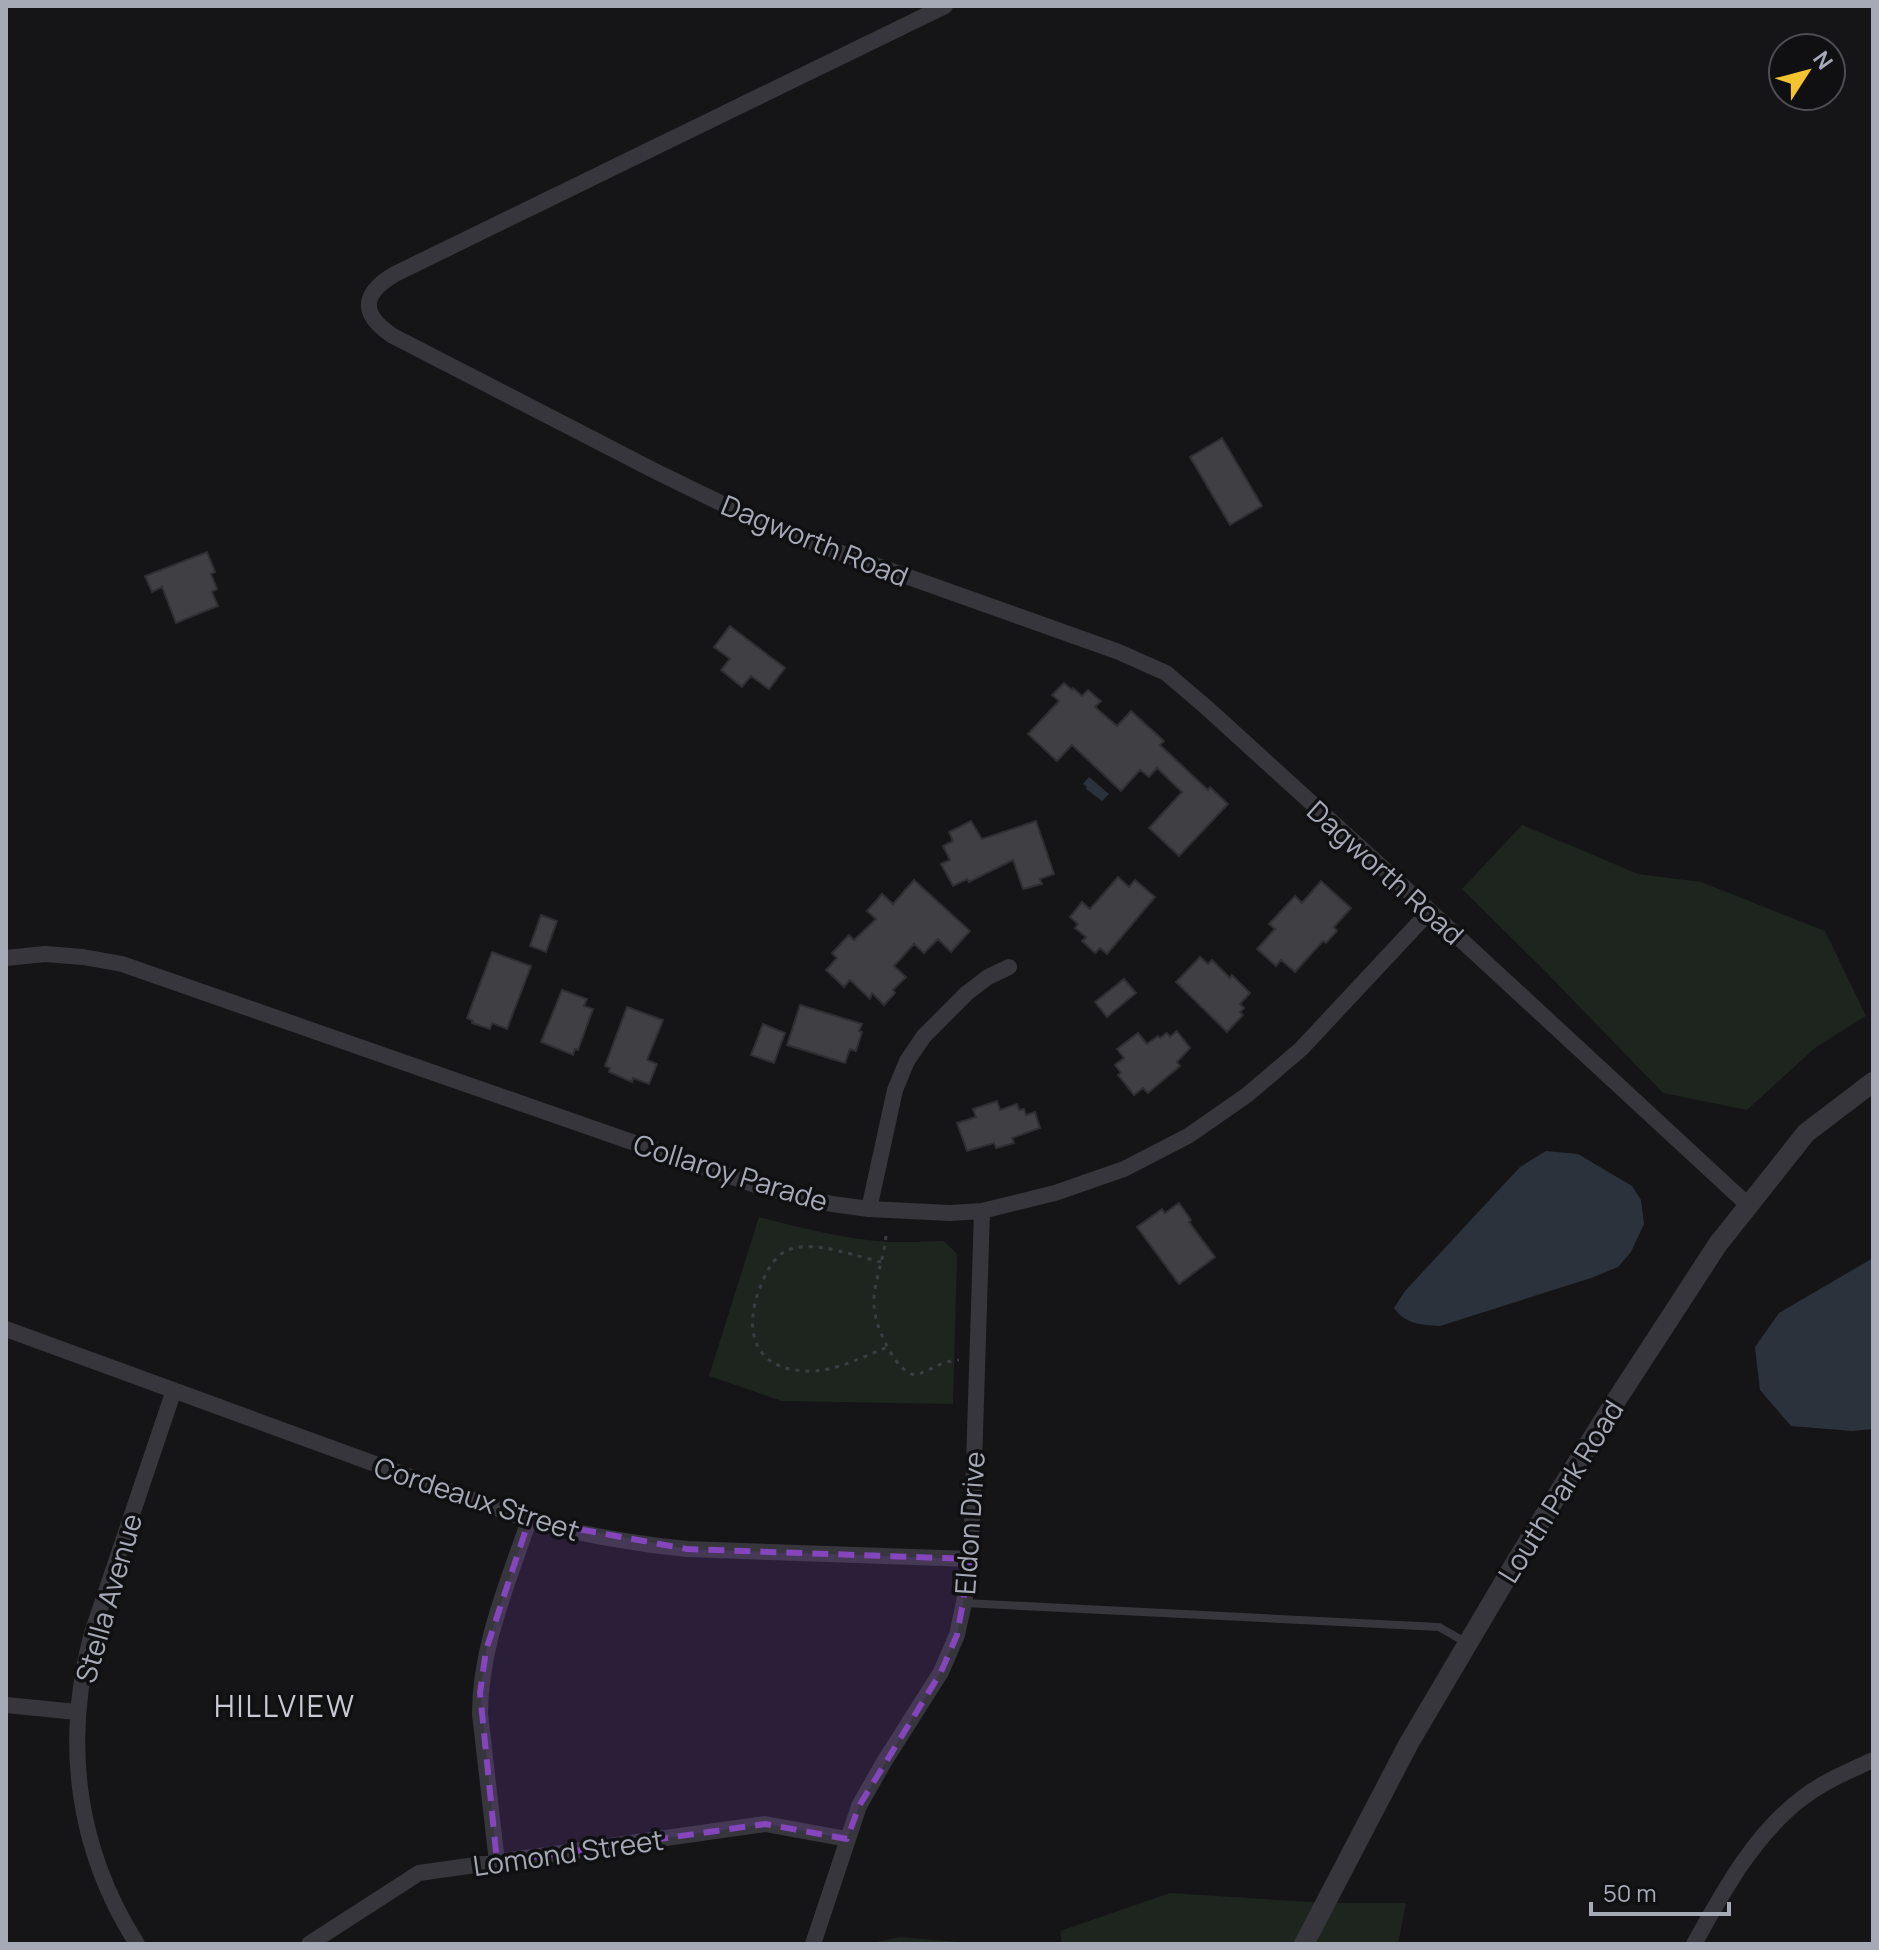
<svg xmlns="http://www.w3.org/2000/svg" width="1879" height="1950" font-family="Manrope,sans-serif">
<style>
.green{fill:#1d251e}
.water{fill:#2b323b}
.building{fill:#3f3f44;stroke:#2f2f33;stroke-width:2}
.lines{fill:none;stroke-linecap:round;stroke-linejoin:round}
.path{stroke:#3c3d43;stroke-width:3;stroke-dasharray:4 6;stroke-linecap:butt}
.service{stroke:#36363c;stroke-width:8}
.minor{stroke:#36363c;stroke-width:16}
.tertiary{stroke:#36363c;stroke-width:20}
.marked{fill:#8445bd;fill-opacity:0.2;stroke:#8445bd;stroke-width:6;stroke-dasharray:16 10;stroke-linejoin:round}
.labels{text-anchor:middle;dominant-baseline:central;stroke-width:7;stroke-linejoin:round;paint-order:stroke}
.street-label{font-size:28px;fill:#a6aab7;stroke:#101012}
.neighbourhood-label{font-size:30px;letter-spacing:2px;fill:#c7c9d3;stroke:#101012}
</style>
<rect width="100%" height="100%" fill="#151517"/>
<!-- green -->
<path class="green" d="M1522 825 1638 874 1701 882 1825 931 1866 1016 1816 1047 1747 1110 1663 1093 1544 970 1462 889Z
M759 1217C801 1228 844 1239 888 1242 906 1242 925 1242 944 1241L957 1254 953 1404 782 1401 709 1376Z
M1170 1893 1326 1903H1406L1398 1944H1062L1060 1931Z
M900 1937 982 1944H867Z"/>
<!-- water -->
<path class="water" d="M1089 777 1109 794 1102 801 1086 789 1087 787 1083 784Z
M1546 1151 1578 1154 1632 1186 1641 1200 1644 1224 1631 1252 1618 1267 1591 1278 1440 1326C1421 1325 1405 1324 1394 1308L1405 1291 1520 1167Z
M1873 1258V1429L1852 1431 1791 1426 1760 1390 1755 1347 1779 1313Z"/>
<!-- building -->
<path class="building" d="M1222 438 1262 506 1230 525 1190 457Z
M207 552 215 572 211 574 217 589 212 592 218 606 176 623 162 587 152 592 145 576Z
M730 626 785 668 769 689 751 676 742 687 721 670 730 659 714 647Z
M1064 683 1072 690 1073 688 1082 696 1088 690 1101 701 1095 707 1117 726 1131 711 1164 741 1160 745 1208 790 1210 787 1228 804 1179 856 1149 828 1182 792 1157 768 1149 777 1140 770 1121 791 1072 745 1057 761 1028 734 1059 701 1052 695Z
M971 821 982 839 1036 821 1054 874 1040 879 1042 884 1023 889 1013 860 969 882 967 879 953 886 941 864 950 860 943 846 953 841 949 832Z
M1118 877 1129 887 1135 880 1155 897 1107 954 1100 948 1095 953 1082 941 1086 937 1075 928 1078 924 1070 917 1082 902 1090 909Z
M914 880 970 931 951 952 938 939 924 953 914 944 894 966 906 977 893 990 895 993 884 1005 872 993 870 999 850 980 844 987 826 970 837 958 832 953 849 935 854 940 876 919 867 911 882 894 893 904Z
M1321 881 1351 908 1334 927 1337 931 1326 943 1323 941 1295 972 1281 960 1276 966 1257 949 1275 929 1269 924 1295 896 1302 903Z
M541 915 557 921 546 952 530 946Z
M492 952 531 966 507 1029 492 1023 490 1029 472 1023 473 1021 467 1018Z
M1200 957 1208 964 1212 960 1230 978 1232 975 1250 993 1240 1004 1244 1008 1240 1012 1243 1015 1227 1032 1176 982Z
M1124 979 1136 993 1107 1017 1095 1002Z
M562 990 587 999 584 1006 593 1009 578 1050 575 1049 573 1055 541 1042Z
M800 1005 862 1024 859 1031 862 1032 856 1051 850 1049 845 1063 787 1045Z
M627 1007 663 1020 647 1060 657 1064 649 1084 633 1078 632 1082 609 1072 610 1068 605 1066Z
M763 1024 785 1033 774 1063 751 1055Z
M1177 1031 1190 1048 1177 1062 1180 1066 1148 1093 1143 1088 1134 1095 1118 1075 1121 1073 1115 1065 1124 1058 1117 1049 1138 1033 1147 1044 1158 1036 1160 1038 1167 1033 1170 1037Z
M997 1101 1000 1110 1017 1104 1019 1110 1024 1109 1026 1115 1035 1112 1040 1128 1012 1138 1014 1143 996 1148 994 1143 967 1151 957 1123 976 1117 973 1109Z
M1179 1203 1191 1220 1189 1222 1215 1257 1179 1284 1137 1227 1162 1209 1165 1213Z"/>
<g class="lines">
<!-- path -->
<path class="path" d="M886 1236C880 1285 861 1297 888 1348 895 1360 901 1370 914 1375 932 1371 939 1361 959 1360
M881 1262C855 1256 816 1241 791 1249 775 1254 767 1270 761 1285 743 1328 752 1370 807 1371 835 1372 862 1357 888 1347"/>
<!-- service -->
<path class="service" d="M964 1603 1439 1627 1467 1643"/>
<!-- minor -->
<path class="minor" d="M945 6 395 274C361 294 360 314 393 336L655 471 741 513 830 549 1119 652 1166 673 1206 707 1430 911 1749 1206
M6 958 45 954 83 957 122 964 758 1186 832 1204 869 1209 950 1213 982 1211 1055 1193 1124 1169 1188 1136 1247 1095 1301 1049 1430 911
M869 1209 895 1090 907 1061 924 1036 967 993 988 977 1009 967
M6 1329 534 1522C585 1535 635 1544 687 1549L971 1559
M6 1705 77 1712
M497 1862 480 1714C480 1646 508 1583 529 1520
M137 1944C76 1848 63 1742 92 1633L174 1390
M309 1944 419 1873 765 1824 847 1839
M813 1944 859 1806 884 1762 941 1672 957 1635 964 1603 971 1559 982 1211
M1694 1944C1723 1892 1753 1836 1801 1799 1822 1782 1849 1771 1873 1760"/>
<!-- tertiary -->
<path class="tertiary" d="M1304 1944 1409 1743 1517 1560 1608 1413 1718 1244 1806 1133 1873 1082"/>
</g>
<!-- marked area -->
<path class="marked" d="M529 1520 687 1549 971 1559 957 1635 941 1672 859 1806 847 1839 765 1824 497 1862 480 1693 486 1650Z"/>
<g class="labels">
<!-- street labels -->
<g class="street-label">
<text transform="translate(815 540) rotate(22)">Dagworth Road</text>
<text transform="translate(1386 872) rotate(42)">Dagworth Road</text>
<text transform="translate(731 1172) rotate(17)">Collaroy Parade</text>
<text transform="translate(1560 1491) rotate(-58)">Louth Park Road</text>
<text transform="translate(477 1498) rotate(18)">Cordeaux Street</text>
<text transform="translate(969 1523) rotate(-86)">Eldon Drive</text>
<text transform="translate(108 1598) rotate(-74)">Stella Avenue</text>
<text transform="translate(568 1852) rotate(-8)">Lomond Street</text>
</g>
<!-- neighbourhood labels -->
<g class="neighbourhood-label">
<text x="285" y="1705">HILLVIEW</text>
</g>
</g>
<!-- border -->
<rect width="1879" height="1950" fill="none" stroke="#a6aab7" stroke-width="16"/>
<!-- north arrow -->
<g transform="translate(1807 72) rotate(54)"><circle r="38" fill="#101012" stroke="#4c4e54" stroke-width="2"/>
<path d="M0-6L14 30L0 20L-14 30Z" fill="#f3c430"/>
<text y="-12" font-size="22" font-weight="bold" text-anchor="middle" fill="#a6aab7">N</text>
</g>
<!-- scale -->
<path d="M1591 1902v12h138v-12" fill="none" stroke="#a6aab7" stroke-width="4"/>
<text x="1603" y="1902" font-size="24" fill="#a6aab7" stroke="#101012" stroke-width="6" paint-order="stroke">50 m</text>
</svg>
